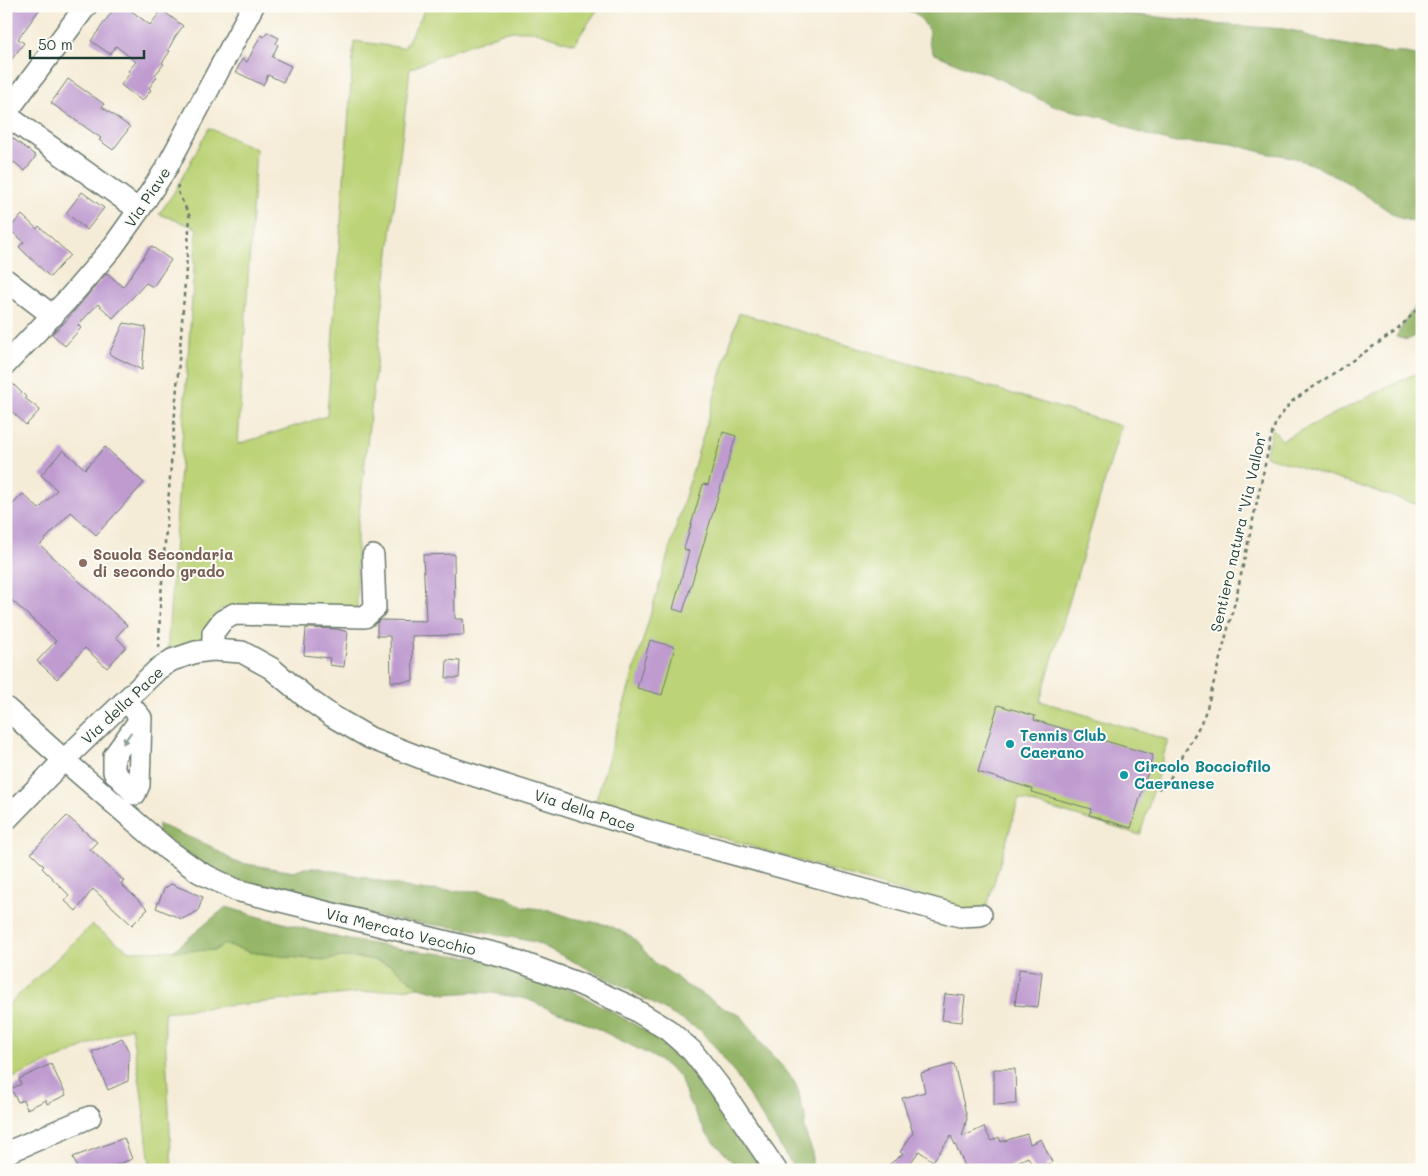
<svg xmlns="http://www.w3.org/2000/svg" width="1428" height="1176" font-family="Mali,sans-serif">
<style>
.green{fill:#bcd377;stroke:#6e8856}
.forest{fill:#95b568;stroke:#5a794e}
.building{fill:#bf9bd0}
.lines{fill:none;stroke-linecap:round;stroke-linejoin:round}
.minor-casing{stroke:#6a7a6d;stroke-width:24}
.path{stroke:#6a7a6d;stroke-width:2.5;stroke-dasharray:4 4;stroke-linecap:butt}
.minor{stroke:#fff;stroke-width:21}
.oneway{fill:#8f9e9a}
.education-dot{fill:#8d6e63;stroke:#fdfcf7;stroke-width:2}
.culture-dot{fill:#0f9aa8;stroke:#fdfcf7;stroke-width:2}
.labels{text-anchor:middle;dominant-baseline:central;stroke-width:4;stroke-linejoin:round;paint-order:stroke}
.street-label{font-size:15px;fill:#1f3d34;stroke:#fdfcf7}
.education-label{font-size:15px;font-weight:bold;fill:#785e54;stroke:#fdfcf7;text-anchor:start}
.culture-label{font-size:15px;font-weight:bold;fill:#0d838f;stroke:#fdfcf7;text-anchor:start}
</style>
<rect width="100%" height="100%" fill="#fdfcf7"/>
<filter id="ink" filterUnits="userSpaceOnUse"><feTurbulence type="fractalNoise" baseFrequency=".02" numOctaves="2"/><feDisplacementMap in="SourceGraphic" scale="10" xChannelSelector="R" yChannelSelector="G"/><feConvolveMatrix kernelMatrix="1 2 1 2 8 2 1 2 1" color-interpolation-filters="sRGB"/></filter>
<filter id="wash" filterUnits="userSpaceOnUse"><feTurbulence type="fractalNoise" baseFrequency=".0096" numOctaves="4" result="noise"/><feDisplacementMap in="SourceGraphic" scale="20" xChannelSelector="R" yChannelSelector="G"/><feGaussianBlur stdDeviation="1.12" result="paint"/><feColorMatrix in="noise" values="0 0 0 0 0 0 0 0 0 0 0 0 0 0 0 0 0 1.4 0 .05"/><feComposite in="paint" operator="in"/></filter>
<g filter="url(#wash)">
<rect width="100%" height="100%" fill="#f5ecd7"/>
<!-- green -->
<path class="green" d="M427 6H600L574 44 534 31H507L444 54 410 69 357 531V613L220 609 207 637 167 654 197 228 159 214 173 194 209 128 256 149 238 444 327 416 354 41 404 48Z
M739 313 1121 426 1040 701 1168 740 1140 835 1019 799 984 916 596 800Z
M1422 372V506L1265 456 1272 429 1282 440 1410 376Z
M92 925 129 951 215 950 225 944 250 952 288 957 326 960 342 957 363 958 374 960 391 965 419 987 164 1012 172 1170H141L150 1165 141 1089 131 1027 6 1081V1007Z"/>
<!-- forest -->
<path class="forest" d="M887 6H1101L1116 13 1188 20 1212 24 1284 29 1300 32 1311 38 1382 52 1405 53 1422 56V228L1412 221 1399 218 1348 183 1316 166 1292 157 1280 155 1269 154 1232 144 1207 141 1195 142H1171L1134 131 1113 120 1053 106 991 75 968 68 933 53 929 42V31L922 20 913 12 890 9Z
M1422 295V333L1407 340 1396 337 1408 316 1416 306Z
M158 824 210 846 235 862 294 872 305 868H318L345 873 419 890 481 891 504 896 525 907 549 910 572 918 608 925 631 936 655 963 675 976 684 984 704 995 725 1009 738 1013 747 1023 762 1044 788 1073 795 1083 799 1093 801 1106 806 1117 804 1129 812 1151V1163L807 1170H795L734 1072 715 1047 700 1030 624 987 535 942 475 930 412 922 350 912 208 872 158 832Z
M226 907 253 915 344 939 408 950 471 957 525 967 611 1011 682 1052 711 1087 762 1170H736L735 1165 706 1133 688 1100 680 1077 667 1066 652 1056 572 1016 551 1010 527 999 492 993 475 992 446 994 419 987 391 965 374 960 363 958 342 957 326 960 288 957 250 952 225 944 215 950 173 951Z"/>
<g id="blocks">
<!-- building -->
<path class="building" d="M6 6H42L18 39 24 43 6 67Z
M116 6H125L150 25 162 10 183 26 175 37 168 50 170 51 162 63 164 64 155 75 157 77 149 88 151 90 142 101 121 85 130 73 128 71 136 62 116 46 110 54 91 41Z
M267 32 279 38 276 43 278 45 272 57 291 66 283 82 268 75 263 85 236 72 242 59 247 62 261 35 264 37Z
M68 79 104 104 102 107 130 127 113 150 99 140 101 138 51 103Z
M6 133 36 156 25 171 14 162 6 172Z
M82 192 104 208 87 230 66 213Z
M22 215 37 229 39 226 70 255 50 277 19 247 24 242 9 229Z
M151 246 171 260 153 287 146 283 113 318 98 304 78 325 81 328 65 346 52 334 63 324 107 273 123 287Z
M124 323 146 327 142 370 109 354Z
M6 377 26 397 25 398 40 410 26 425 6 406Z
M723 432 736 436 683 612 673 609 689 551 684 549 703 484 708 485Z
M105 447 144 483 96 535 71 512 40 545 127 625 116 637 126 647 107 668 85 648 57 679 37 661 56 641 6 595V511L23 494 39 509 57 490 41 475 63 450 85 469Z
M454 554 455 619H463L464 635 412 636 413 681 391 682 390 636H377V623L380 620 426 621 423 555Z
M306 628 337 629 348 632 344 667 329 665 330 658 304 655Z
M650 640 675 647 662 695 637 688Z
M447 660 460 661 459 678H446Z
M998 705 1035 716 1034 720 1153 755 1131 828 1089 815 1091 809 1032 792 1033 789 978 772Z
M67 816 97 842 90 849 124 881 121 884 148 909 132 925 93 889 76 911 65 901 69 895 42 868 44 866 31 853Z
M171 884 203 897 198 911 182 919 156 908 164 889Z
M1019 969 1042 972 1038 1007 1015 1005Z
M945 994 965 996 962 1022 942 1020Z
M122 1038 129 1052 128 1081 108 1090 92 1052Z
M51 1064 66 1095 47 1104 46 1100 27 1109 23 1100 18 1102 11 1089 21 1084 19 1079Z
M954 1064 967 1118 962 1137 984 1127 991 1141 999 1137 1001 1142 1027 1134 1030 1144 1041 1139 1052 1162 1046 1165 1049 1170H1035L1028 1157 1001 1170H967L951 1136 933 1161 919 1151 909 1165 902 1170H882L903 1154 900 1152 913 1133 902 1098 925 1092 921 1073Z
M994 1069H1015L1016 1104 994 1105Z
M124 1138 132 1159 102 1170H78L73 1157Z"/>
</g>
</g>
<g filter="url(#ink)">
<use href="#blocks" fill-opacity="0" stroke="#6a7a6d" stroke-width="1"/>
<g class="lines">
<defs>
<path id="minor" d="M6 113 86 6
M6 115 139 210
M6 280 53 316
M6 364 69 298 112 248 139 210 167 167 253 6
M213 650V633L222 621 234 614 365 617 375 608 373 556
M126 700 141 718 114 756V772L135 794 139 785 141 718
M6 708 64 760 168 850 199 872 236 890 504 956 577 983 627 1005 668 1030 692 1051 719 1086 776 1170
M6 820 64 760 158 669 172 660 196 652 213 650 242 652 271 668 308 699 332 716 370 738 432 762 646 830 960 916 981 915
M6 1153 90 1117"/>
</defs>
<!-- minor casing -->
<use href="#minor" class="minor-casing"/>
<!-- path -->
<path class="path" d="M159 648 160 608 190 217 177 190 178 185
M1158 789 1168 782 1201 723 1207 708 1236 598 1271 437 1276 422 1291 402 1396 331 1422 305"/>
<!-- minor -->
<use href="#minor" class="minor"/>
</g>
<!-- one-way arrows -->
<defs><path id="oneway-solid" d="M-6-.8H1V-3.2L6.5 0L1 3.2V.8H-6Z" transform="scale(1.25)"/></defs>
<use class="oneway" href="#oneway-solid" transform="translate(127 738) rotate(125)"/>
</g>
<!-- markers -->
<circle class="education-dot" cx="83" cy="563" r="5"/>
<g class="culture-dot">
<circle cx="1010" cy="744" r="5"/>
<circle cx="1124" cy="775" r="5"/>
</g>
<g class="labels">
<!-- street labels -->
<g class="street-label">
<text transform="translate(147 197) rotate(-56)">Via Piave</text>
<text transform="translate(1238 532) rotate(-77)">Sentiero natura "Via Vallon"</text>
<text transform="translate(122 705) rotate(-43)">Via della Pace</text>
<text transform="translate(585 810) rotate(18)">Via della Pace</text>
<text transform="translate(401 931) rotate(14)">Via Mercato Vecchio</text>
</g>
<!-- education labels -->
<g class="education-label">
<text x="93" y="554">Scuola Secondaria<tspan x="93" dy="17">di secondo grado</tspan></text>
</g>
<!-- culture labels -->
<g class="culture-label">
<text x="1020" y="735">Tennis Club<tspan x="1020" dy="17">Caerano</tspan></text>
<text x="1134" y="766">Circolo Bocciofilo<tspan x="1134" dy="17">Caeranese</tspan></text>
</g>
</g>
<!-- margin -->
<rect width="1428" height="1176" fill="none" stroke="#fdfcf7" stroke-width="25"/>
<!-- scale -->
<path d="M30 50v8h114v-8" fill="none" stroke="#1f3d34" stroke-width="2.5"/>
<text x="38" y="50" font-size="15" fill="#1f3d34" stroke="#fdfcf7" stroke-width="4" paint-order="stroke">50 m</text>
</svg>
